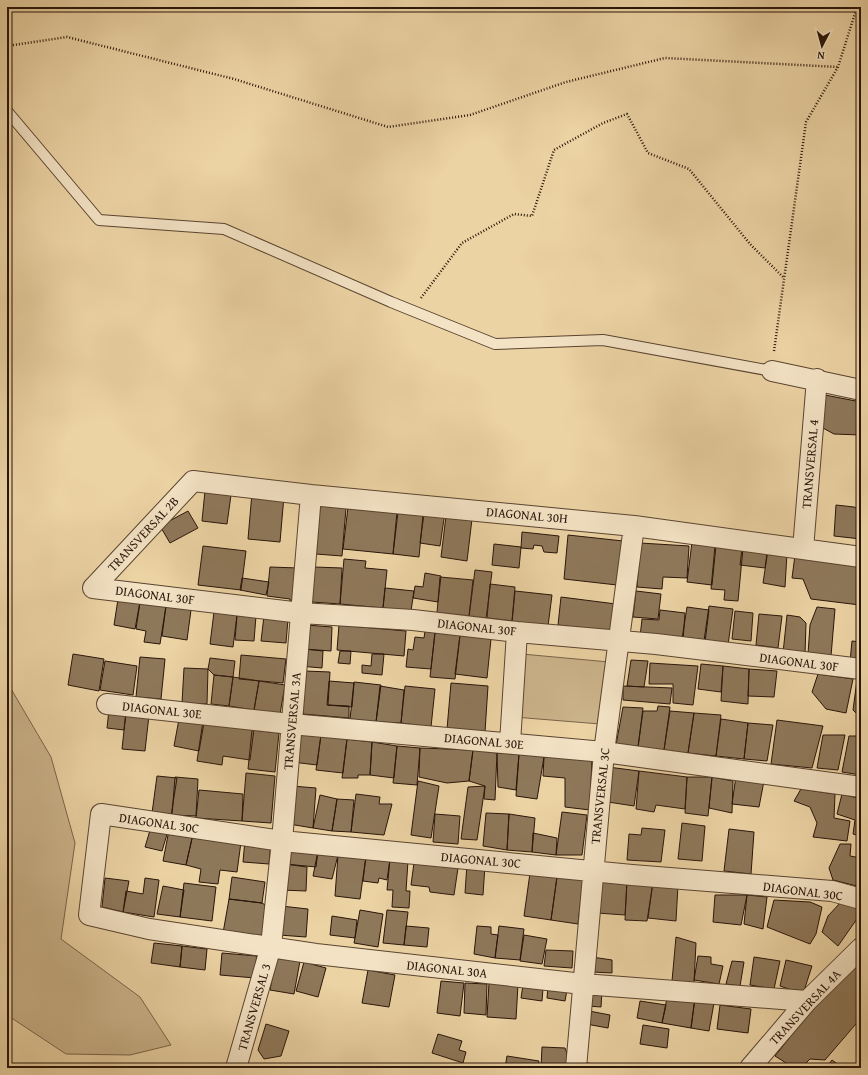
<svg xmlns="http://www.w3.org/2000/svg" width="868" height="1075" font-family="'Gentium Book Plus',serif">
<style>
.green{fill:#cbb38a;stroke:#7a644a}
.building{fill:#8e785a;stroke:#29150a}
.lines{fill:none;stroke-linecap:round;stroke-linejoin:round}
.lane-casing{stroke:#5a4430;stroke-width:12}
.street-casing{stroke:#5a4430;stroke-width:22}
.path{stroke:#29150a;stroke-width:2.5;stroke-dasharray:1 2;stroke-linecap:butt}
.lane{stroke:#f3e2c4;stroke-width:10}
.street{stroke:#f3e2c4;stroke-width:20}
.labels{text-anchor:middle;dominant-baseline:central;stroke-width:3;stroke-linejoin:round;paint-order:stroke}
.street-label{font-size:13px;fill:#29150a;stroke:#f3e2c4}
</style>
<rect width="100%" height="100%" fill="#ecd3a4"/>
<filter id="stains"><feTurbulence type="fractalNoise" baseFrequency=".005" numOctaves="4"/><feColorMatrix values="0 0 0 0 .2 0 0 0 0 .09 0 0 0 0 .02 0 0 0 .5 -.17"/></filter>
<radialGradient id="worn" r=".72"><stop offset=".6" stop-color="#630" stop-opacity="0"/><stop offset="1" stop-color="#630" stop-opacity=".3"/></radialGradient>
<!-- green -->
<path class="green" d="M522 654 609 662 600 724 514 717Z
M7 682 51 757 75 843 61 939 140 997 171 1045 130 1055 66 1054 7 1015Z"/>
<!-- building -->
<path class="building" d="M825 395 861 402V435L834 434 821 427Z
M205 491 231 495 227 524 202 521Z
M252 493 284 496 280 542 248 539Z
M836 505 854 507 861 510V539L834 536Z
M320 506 346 508 342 556 316 554Z
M348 507 397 512 393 554 343 549Z
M188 511 198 528 170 543 160 526Z
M398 512 423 515 419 557 393 554Z
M445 512 440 546 420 543 424 514Z
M446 516 472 519 467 561 441 557Z
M522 532 559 536 557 553 544 552 542 546 534 545 533 549 521 548Z
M568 535 623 541 617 585 564 579Z
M692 542 716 545 712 585 687 582Z
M640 543 689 546 687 578 663 577 662 589 637 587Z
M494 544 521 547 519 568 492 565Z
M203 546 246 551 241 590 198 585Z
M715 546 743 548 738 601 724 600 725 590 711 589Z
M742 549 767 553 765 568 740 565Z
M768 550 787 553 785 587 763 583Z
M795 555 861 563 860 605 811 599 803 579 792 578Z
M344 559 366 561 365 568 387 570 383 608 340 604Z
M270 567 298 568 295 604H290V599L267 596Z
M314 567 342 568 340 604 312 602Z
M475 570 492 572 486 619 469 617Z
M425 573 441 576 438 602 413 598 415 586 423 587Z
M440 577 473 580 469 616 437 613Z
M242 578 269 582 266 595 240 590Z
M490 584 515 587 512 621 487 618Z
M385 588 414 591 411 611 383 608Z
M515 591 552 595 548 626 512 622Z
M636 591 661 594 658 619 633 617Z
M561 597 616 604 612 632 558 625Z
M118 599 140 602 135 629 114 625Z
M140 602 166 606 160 644 144 642 146 631 136 629Z
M166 606 191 610 187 640 162 636Z
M709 606 733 609 728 645 704 641Z
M687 607 709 610 705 642 682 639Z
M817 607 835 609 831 656 808 654 810 625Z
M660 610 685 613 683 641 640 637 642 619 659 620Z
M735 611 753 613 751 641 732 639Z
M214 612 237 615 233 647 210 644Z
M759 614 782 616 778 648 756 645Z
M237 615 256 616 254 641 235 640Z
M787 615 800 617 806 623 805 654 783 653Z
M264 616 288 619 286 643 261 641Z
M306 625 332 627 331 651 304 649Z
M339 625 406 631 404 656 337 650Z
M425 631 435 632 431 669 406 667 408 649 413 650 415 637 424 638Z
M435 633 460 635 455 679 430 677Z
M460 635 491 639 487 678 455 674Z
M852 641 861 642V663L850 662Z
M304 649 323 651 322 668 299 666Z
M340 651H351L350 664 338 663Z
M73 654 104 659 99 691 68 685Z
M372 654H384L382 675 362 673V665L371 666Z
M241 655 286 659 283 683 239 679Z
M140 657 165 659 161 699 136 697Z
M210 658 235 661 233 677 214 675 208 669Z
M631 660 648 661 644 687 627 686Z
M105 661 137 666 133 695 100 690Z
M650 663 698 666 693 705 673 703V684H649Z
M701 664 723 666 721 692 698 689Z
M723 666 749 669 748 704 721 701Z
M184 668 208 669 207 704 182 703Z
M749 669 777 671 774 697 748 696Z
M305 671 330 672 328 705 349 706V718L303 714Z
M818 674 853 679 846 713 826 709 812 692Z
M214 675 233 677 229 706 211 704Z
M233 677 259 681 254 710 229 706Z
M857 680H861V715L857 714 853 710Z
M259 681 285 685 280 714 254 710Z
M329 681 354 683 352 707 327 705Z
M354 682 381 685 376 722 350 719Z
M451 683 488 686 485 732 447 729Z
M380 686 404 690 401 723 376 722Z
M405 686 435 689 431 727 401 723Z
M623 686 672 688 670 704 623 700Z
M658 706 670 707 664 750 638 747 643 711H657Z
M623 707 643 708 638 747 616 745Z
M109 710 126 712 124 730 107 728Z
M670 711 694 713 688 753H683L674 758V751L664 750Z
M126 712 149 715 145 751 122 749Z
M694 713 721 715 716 756 688 753Z
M179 719 204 723 199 751 174 746Z
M721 719 748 723 744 759 716 756Z
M777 720 823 726 812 768 771 764Z
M203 721 254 729 250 760 223 756 222 765 197 761Z
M748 723 773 725 767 761 744 759Z
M252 730 279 733 275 772 248 769Z
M294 730 321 735 317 765 292 762Z
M321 735 347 739 343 773 316 770Z
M823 735H845L838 770 817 768Z
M849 736H861V775L842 772Z
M347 739 372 742 370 775H358V778H342Z
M372 742 397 746 394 778 370 775Z
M397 746 420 748 417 785 393 783Z
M420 748 473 750 469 781 447 783 419 777Z
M473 750 497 753 495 800 484 799 485 786 469 781Z
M497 753 519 754 516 790 498 787Z
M519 754 544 757 537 799 516 796Z
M544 757 592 759 590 810 565 807V778L543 776Z
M608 767 639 771 634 806 608 802Z
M639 771 687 777 685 809 656 805 654 812 636 809Z
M246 773 275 776 271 823 242 821Z
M157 776 177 778 171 816 152 813Z
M736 776 764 781 759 807 732 804Z
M175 777 198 779 196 816 172 815Z
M687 777H712L708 816 685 813Z
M712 777 733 781 732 813 709 808Z
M418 781 439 786 431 838 411 835Z
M292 786 316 788 313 828 289 824Z
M485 786 477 840 461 839 468 787Z
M801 789 835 794 834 818 850 821 847 841 813 837 817 823 810 807 794 801Z
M199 790 243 794 242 821 196 818Z
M356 794 380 797 379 804H392L384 835 351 832Z
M842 794 861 799V836L853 834 855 820 837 814Z
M320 795 337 799 332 831 313 828Z
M337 799 354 800 351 832 332 831Z
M562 812 587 815 582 855H556Z
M486 813 509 814 507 850 483 846Z
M435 814 460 816 458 844 433 842Z
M509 814 535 818 532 852 507 850Z
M682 823 705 826 702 861 678 859Z
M151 827 168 831 162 851 145 847Z
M642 828 665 830 661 862 627 860 629 834 641 835Z
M729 829 754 832 751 874 724 871Z
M169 830 193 834 186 865 163 861Z
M533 833 557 838 556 855 532 852Z
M193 834 241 842 237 872 220 870 218 884 199 882 201 869 186 865Z
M245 840 271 842 269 864 243 862Z
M840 844H851L850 856 861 858V887L833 880 829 868Z
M287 847 318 851 316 867 285 864Z
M318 851 338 855 332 879 313 876Z
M338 855 366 856 360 899 335 896Z
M366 856 390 859 387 880 379 878 378 883 363 881Z
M390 859 408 861 406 891H410L409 908 392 907 393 890H387Z
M414 863 458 868 454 895 430 892 429 887 411 885Z
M285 864 307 867 306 891 281 890Z
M467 864 485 865 483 895 465 893Z
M530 873 557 877 551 920 524 916Z
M232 877 265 882 262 903 229 899Z
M557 877 583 880 578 924 551 920Z
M105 878 129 881 123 912 102 907Z
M145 878 159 880 154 917 123 912 126 891 143 894Z
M627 881 653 882 647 921 625 920Z
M627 881 625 915 597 913 600 882Z
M653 882 678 885 676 921 648 918Z
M184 883 216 887 212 921 180 917Z
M163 886 184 890 180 917 157 914Z
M715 895H747L741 925 713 922Z
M747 895 767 897 763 929 744 924Z
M229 899 262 903 267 906 262 938 223 933Z
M774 900 810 902 822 907 816 934 810 944 767 927Z
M841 902 860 908 859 916 838 946 822 932 828 916Z
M281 906 308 909 306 937 279 935Z
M360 910 383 914 378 947 354 943Z
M387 910 408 912 404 945 383 943Z
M332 916 357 920 355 938 330 935Z
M406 926 429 928 427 947 404 945Z
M477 926 491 927V934L498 935 495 958 474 954Z
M499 926 524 929 520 960 495 958Z
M524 935 547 939 542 964 520 961Z
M676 937 696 943 694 983 672 981Z
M154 943 182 946 180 967 151 963Z
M182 946 207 949 205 970 180 967Z
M546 950 573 951 572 968 544 966Z
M222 953 257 956 255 978 220 975Z
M698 956 711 957V964L723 966 719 984 694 980Z
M276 957 300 961 294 994 270 990Z
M592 957 612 960V973L593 972Z
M754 957 780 961 774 989 750 985Z
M786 960 812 966 803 994 780 986Z
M732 961 744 962 740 986 726 984Z
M304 962 326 968 318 997 296 991Z
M849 962 861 969V1018L825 1060 810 1059 801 1068H794L775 1056Z
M368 970 395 975 389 1007 362 1003Z
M441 981 464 983 460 1016 437 1013Z
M465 983 487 984 486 1015 464 1013Z
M489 983 518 985 516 1019 487 1017Z
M523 985 543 988 542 1001 521 998Z
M548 987 567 990 565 1001 547 998Z
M589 989 602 990 601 1007 588 1006Z
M668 993 695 998 691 1028 662 1023Z
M695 998 714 1003 709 1031 691 1028Z
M640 1001 666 1005 662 1023 637 1018Z
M720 1005 751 1009 748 1033 717 1029Z
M589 1011 610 1015 608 1028 586 1024Z
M266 1024 289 1031 281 1056 264 1059 258 1050Z
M643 1025 669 1029 667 1048 640 1044Z
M438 1034 462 1041 459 1050 466 1052 463 1063 432 1053Z
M542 1047 565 1048 567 1053V1068H541Z
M507 1056 539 1061 538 1068H505Z
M832 1060 843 1068H826Z
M581 1062 607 1066V1068H580Z"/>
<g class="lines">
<defs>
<path id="lane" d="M7 111 99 220 224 229 391 302 495 344 603 340 772 371"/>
<path id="street" d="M772 371 861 390
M803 549 817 379
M93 588 193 481 311 495 634 526 861 557
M93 588 301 613 413 620 517 632 656 644 861 669
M107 704 291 724 604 752 861 787
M510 743 517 632
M807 1001 583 984 316 954 149 929 89 915 101 814 282 841 632 875 832 891 861 899
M236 1068 271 946 282 841 311 495
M576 1068 604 752 634 526
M750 1068 807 1001 861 948"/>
</defs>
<!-- lane casing -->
<use href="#lane" class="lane-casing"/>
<!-- street casing -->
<use href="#street" class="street-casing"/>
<!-- path -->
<path class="path" d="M7 46 67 37 234 79 388 127 470 115 566 82 665 58 838 67
M421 298 462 243 514 214 532 216 554 150 603 123 627 114 648 153 689 169 750 244 784 278
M774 351 806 122 838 67 857 7"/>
<!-- lane -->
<use href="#lane" class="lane"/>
<!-- street -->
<use href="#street" class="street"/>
</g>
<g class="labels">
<!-- street labels -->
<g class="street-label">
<text transform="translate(810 464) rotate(-85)">TRANSVERSAL 4</text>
<text transform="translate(527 515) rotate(5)">DIAGONAL 30H</text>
<text transform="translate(143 534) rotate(-47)">TRANSVERSAL 2B</text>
<text transform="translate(155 595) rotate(7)">DIAGONAL 30F</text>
<text transform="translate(477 627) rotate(6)">DIAGONAL 30F</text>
<text transform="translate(799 662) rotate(7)">DIAGONAL 30F</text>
<text transform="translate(162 710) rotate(6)">DIAGONAL 30E</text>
<text transform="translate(292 721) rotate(-85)">TRANSVERSAL 3A</text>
<text transform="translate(484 741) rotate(5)">DIAGONAL 30E</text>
<text transform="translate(600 796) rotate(-84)">TRANSVERSAL 3C</text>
<text transform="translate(159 823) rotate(8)">DIAGONAL 30C</text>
<text transform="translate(481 860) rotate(5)">DIAGONAL 30C</text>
<text transform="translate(803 891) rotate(7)">DIAGONAL 30C</text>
<text transform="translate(447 969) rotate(6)">DIAGONAL 30A</text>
<text transform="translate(254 1007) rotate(-74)">TRANSVERSAL 3</text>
<text transform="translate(805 1007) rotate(-47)">TRANSVERSAL 4A</text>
</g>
</g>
<!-- margin -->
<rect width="868" height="1075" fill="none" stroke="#ecd3a4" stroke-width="24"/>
<rect x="8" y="8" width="852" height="1059" fill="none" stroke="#29150a" stroke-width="2"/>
<rect x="12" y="12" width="844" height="1051" fill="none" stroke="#29150a"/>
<!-- north arrow -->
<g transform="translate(822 46) rotate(186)" stroke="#f3e2c4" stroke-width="3" paint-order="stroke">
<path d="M0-3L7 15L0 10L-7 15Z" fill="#29150a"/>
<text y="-6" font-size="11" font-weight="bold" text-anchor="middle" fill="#29150a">N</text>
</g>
<rect width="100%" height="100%" filter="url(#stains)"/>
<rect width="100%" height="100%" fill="url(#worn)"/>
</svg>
